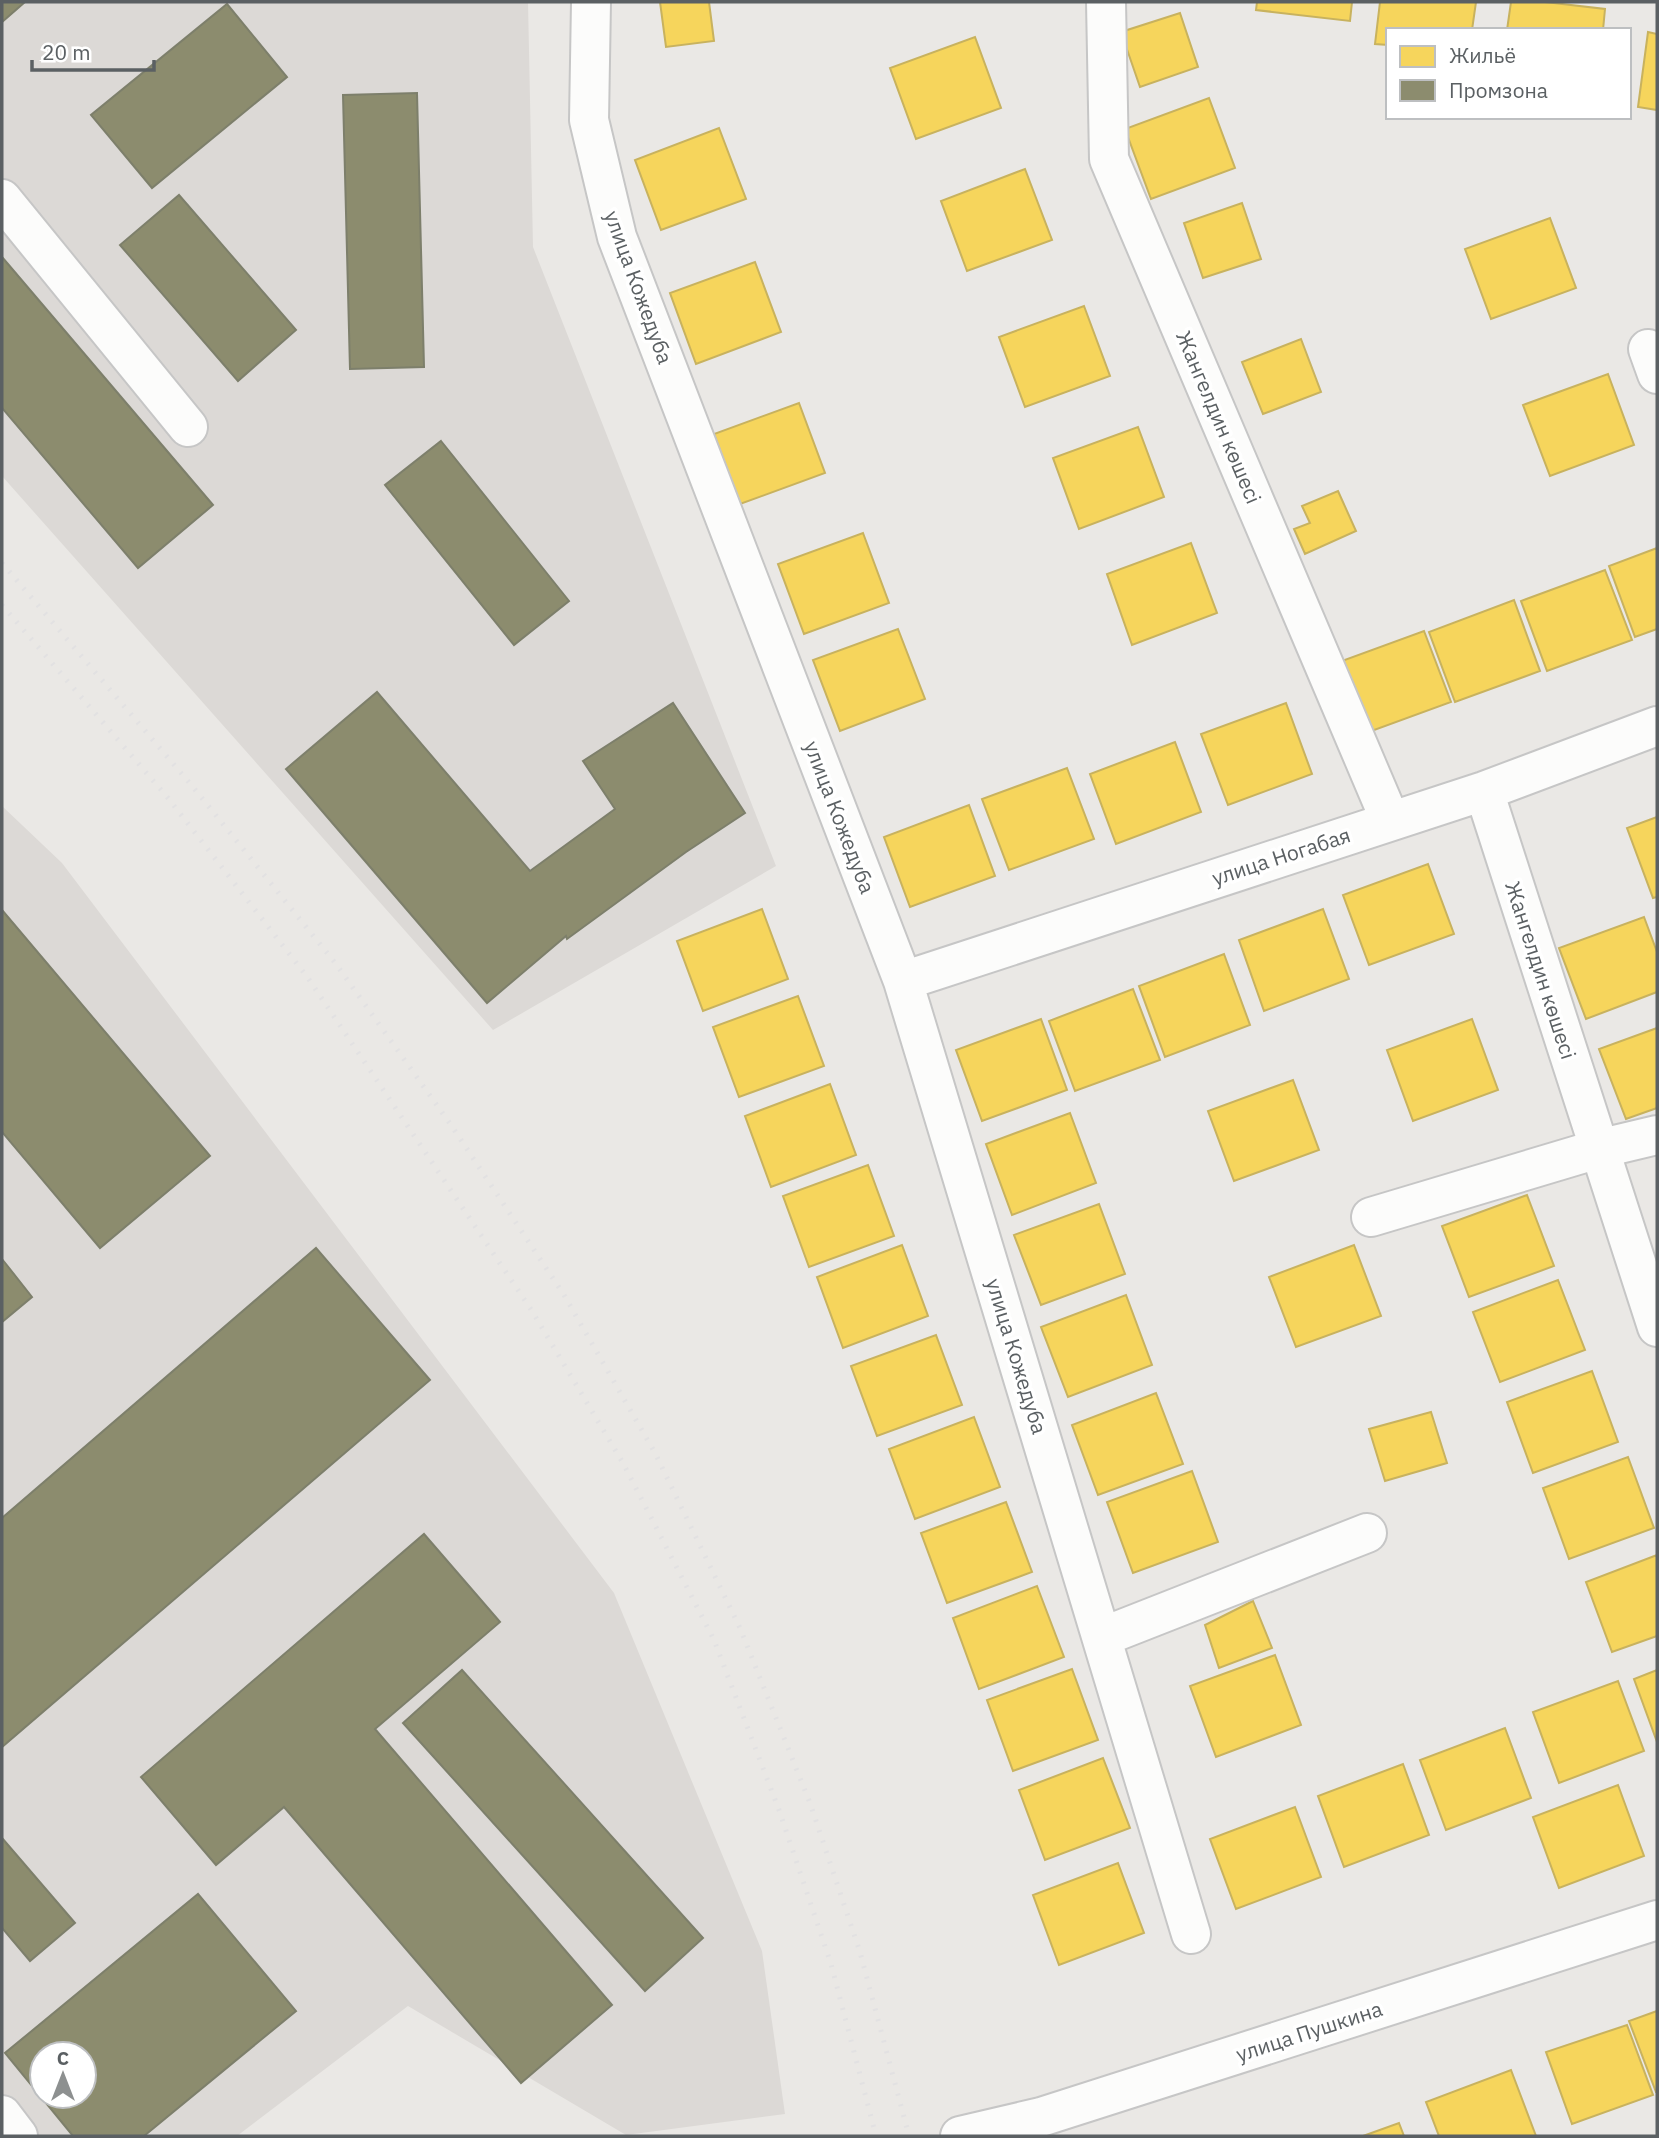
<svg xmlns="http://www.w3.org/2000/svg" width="1659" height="2138" font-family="'IBM Plex Sans',sans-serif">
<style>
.industrial{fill:#dcd9d6;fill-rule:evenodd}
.homes{fill:#f6d55c;stroke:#c8b25e;stroke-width:2}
.industry{fill:#8c8c6e;stroke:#7d7f6b;stroke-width:2;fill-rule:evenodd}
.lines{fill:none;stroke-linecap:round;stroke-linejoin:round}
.minor-casing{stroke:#c6c6c6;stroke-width:42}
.minor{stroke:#fcfcfb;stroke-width:38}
.rail{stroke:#e2e1e2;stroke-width:5;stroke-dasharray:2 9;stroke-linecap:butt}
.labels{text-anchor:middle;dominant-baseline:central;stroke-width:7;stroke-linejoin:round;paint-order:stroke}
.street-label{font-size:21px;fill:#5b6063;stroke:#fff}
</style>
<rect width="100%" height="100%" fill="#eae8e5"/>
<!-- industrial -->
<path class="industrial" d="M2 2H528L533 247 776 866 493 1030 2 476Z
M2 806 62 863 614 1593 762 1951 785 2114 626 2135 408 2006 237 2136H2ZM42 2054H84V2096H42Z"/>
<!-- homes -->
<path class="homes" d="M660 2H709L714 41 666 47Z
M1257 2H1352L1350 21 1256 10Z
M1380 2H1476L1472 30H1388V45L1375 44Z
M1511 2H1545L1605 9 1603 30H1507Z
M1180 13 1198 67 1140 87 1121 32Z
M1648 32 1657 34V110L1638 107Z
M975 37 1001 108 916 139 890 68Z
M1209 98 1235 168 1151 199 1125 129Z
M719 128 746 199 661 230 635 160Z
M1025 169 1052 240 967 271 941 201Z
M1242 203 1261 259 1203 278 1184 223Z
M1550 218 1576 288 1491 319 1465 249Z
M755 262 781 332 696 364 670 293Z
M1084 306 1110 376 1025 407 999 337Z
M1301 339 1321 392 1263 414 1242 362Z
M1608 374 1634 445 1550 476 1523 405Z
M799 403 825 473 740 504 714 434Z
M1138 427 1164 497 1079 529 1053 458Z
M1338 491 1356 531 1305 554 1294 529 1310 523 1302 506Z
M863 533 889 603 804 634 778 564Z
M1191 543 1217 613 1132 645 1107 574Z
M1657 548V629L1635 637 1609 566Z
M1605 570 1632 640 1547 671 1521 601Z
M1514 600 1540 671 1455 702 1429 632Z
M898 629 925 699 840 731 813 660Z
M1424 631 1451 702 1366 733 1339 662Z
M1286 703 1312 774 1228 805 1201 734Z
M1175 742 1201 812 1116 844 1090 774Z
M1067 768 1094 839 1009 870 982 799Z
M969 805 995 876 910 907 884 837Z
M1657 817V897L1653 898 1627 828Z
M1428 864 1454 934 1369 965 1343 895Z
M762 909 788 979 703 1011 677 941Z
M1323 909 1349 979 1264 1011 1239 940Z
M1644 917 1657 952V992L1586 1019 1559 948Z
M1224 954 1250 1025 1165 1057 1139 986Z
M1133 989 1160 1060 1075 1091 1049 1021Z
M798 996 824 1066 739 1097 713 1027Z
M1041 1019 1067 1090 982 1121 956 1050Z
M1472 1019 1498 1090 1413 1121 1387 1050Z
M1657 1028V1108L1626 1119 1599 1049Z
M1293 1080 1319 1150 1234 1181 1208 1111Z
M830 1084 856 1155 771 1187 745 1116Z
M1070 1113 1096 1183 1012 1215 986 1144Z
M868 1165 894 1236 809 1267 783 1196Z
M1527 1195 1554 1266 1469 1297 1442 1226Z
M1099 1204 1125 1274 1041 1305 1014 1235Z
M902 1245 928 1316 843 1348 817 1277Z
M1354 1245 1381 1316 1296 1347 1269 1277Z
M1558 1280 1585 1350 1500 1382 1473 1312Z
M1126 1295 1152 1365 1068 1397 1041 1327Z
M936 1335 962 1405 877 1436 851 1366Z
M1592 1371 1618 1442 1533 1473 1507 1402Z
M1156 1393 1183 1464 1098 1495 1072 1425Z
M1431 1412 1447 1463 1385 1481 1369 1429Z
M974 1417 1000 1487 915 1519 889 1449Z
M1628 1457 1654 1528 1569 1559 1543 1488Z
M1192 1471 1218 1542 1133 1573 1107 1502Z
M1006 1502 1032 1572 947 1603 921 1533Z
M1657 1555V1636L1612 1652 1586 1582Z
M1037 1586 1064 1657 979 1689 953 1618Z
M1253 1601 1272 1648 1219 1668 1205 1625Z
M1275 1655 1301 1725 1216 1757 1190 1686Z
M1072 1669 1098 1740 1013 1771 987 1700Z
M1657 1670V1742L1634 1679Z
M1618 1681 1644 1751 1559 1783 1533 1712Z
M1505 1728 1531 1798 1446 1830 1420 1760Z
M1103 1758 1130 1828 1045 1860 1019 1790Z
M1403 1764 1429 1835 1344 1867 1318 1796Z
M1618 1785 1644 1856 1559 1888 1533 1817Z
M1295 1807 1321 1877 1236 1909 1210 1839Z
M1118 1863 1144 1933 1059 1965 1033 1895Z
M1657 2011V2092H1656L1629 2021Z
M1627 2025 1653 2095 1572 2124 1546 2052Z
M1511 2070 1536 2136H1439L1426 2102Z
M1399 2123 1404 2136H1363Z"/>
<!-- industry -->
<path class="industry" d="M2 2H25L2 22Z
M227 4 287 77 152 188 91 115Z
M417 93 424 367 350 369 343 95Z
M179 195 296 330 238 381 120 245Z
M2 257 213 505 138 568 2 408Z
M441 441 569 601 514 645 385 485Z
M377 692 530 871 615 809 583 761 673 703 745 813 686 852 567 939 566 936 487 1003 286 769Z
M2 910 210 1156 100 1248 2 1132Z
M316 1248 430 1380 2 1747V1518Z
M2 1259 32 1297 2 1322Z
M424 1534 500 1622 375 1729 612 2005 521 2083 284 1807 216 1865 141 1777Z
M462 1670 703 1938 645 1991 403 1723Z
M2 1838 75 1923 30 1961 2 1928Z
M198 1894 296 2011 144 2136H73L5 2053ZM42 2054H84V2096H42Z"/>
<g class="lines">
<defs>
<path id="minor" d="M591 2 589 120 617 237 903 981 1191 1934
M1106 2 1109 159 1390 820
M2 199 188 427
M1648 349 1657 374
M1484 791 1657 1327
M903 981 1484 791 1657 726
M1371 1217 1598 1149 1657 1135
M1102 1637 1367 1533
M2 2115 18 2136
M960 2136 1041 2117 1657 1920"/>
</defs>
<!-- minor casing -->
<use href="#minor" class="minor-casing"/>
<!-- minor -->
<use href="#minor" class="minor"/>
<!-- rail -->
<path class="rail" d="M2 563 193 787 336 964 451 1125 564 1295 655 1453 740 1628 810 1803 860 1952 909 2136
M2 605 168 798 308 978 532 1311 623 1463 714 1640 779 1810 831 1964 876 2136"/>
</g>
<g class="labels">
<!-- street labels -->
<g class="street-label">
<text transform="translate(639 287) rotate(70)">улица Кожедуба</text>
<text transform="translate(1219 417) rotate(67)">Жангелдин көшесі</text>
<text transform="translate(840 817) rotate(69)">улица Кожедуба</text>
<text transform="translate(1281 856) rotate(-18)">улица Ногабая</text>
<text transform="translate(1541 970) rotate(72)">Жангелдин көшесі</text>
<text transform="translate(1017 1356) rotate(73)">улица Кожедуба</text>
<text transform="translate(1309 2031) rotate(-18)">улица Пушкина</text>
</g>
</g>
<!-- border -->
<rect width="1659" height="2138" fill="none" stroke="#5b6063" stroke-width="7"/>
<!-- legend -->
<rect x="1386" y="28" width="245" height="91" fill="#ffffff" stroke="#bdbfc1" stroke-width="2"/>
<rect x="1400" y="46" width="35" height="21" fill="#f6d55c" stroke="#bdbfc1" stroke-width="2"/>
<text x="1449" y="63" font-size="21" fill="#5b6063">Жильё</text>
<rect x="1400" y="80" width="35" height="21" fill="#8c8c6e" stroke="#bdbfc1" stroke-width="2"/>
<text x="1449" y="98" font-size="21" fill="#5b6063">Промзона</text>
<!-- north arrow -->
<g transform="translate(63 2075)"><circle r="33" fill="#ffffff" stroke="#bdbfc1" stroke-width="2"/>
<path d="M0-5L12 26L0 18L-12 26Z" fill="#8d9090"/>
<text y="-10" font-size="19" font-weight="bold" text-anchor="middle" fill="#5b6063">С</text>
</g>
<!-- scale -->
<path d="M32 60v10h122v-10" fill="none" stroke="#5b6063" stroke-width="3.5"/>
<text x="42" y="60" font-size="21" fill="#5b6063" stroke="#ffffff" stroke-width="5" paint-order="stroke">20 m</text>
</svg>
